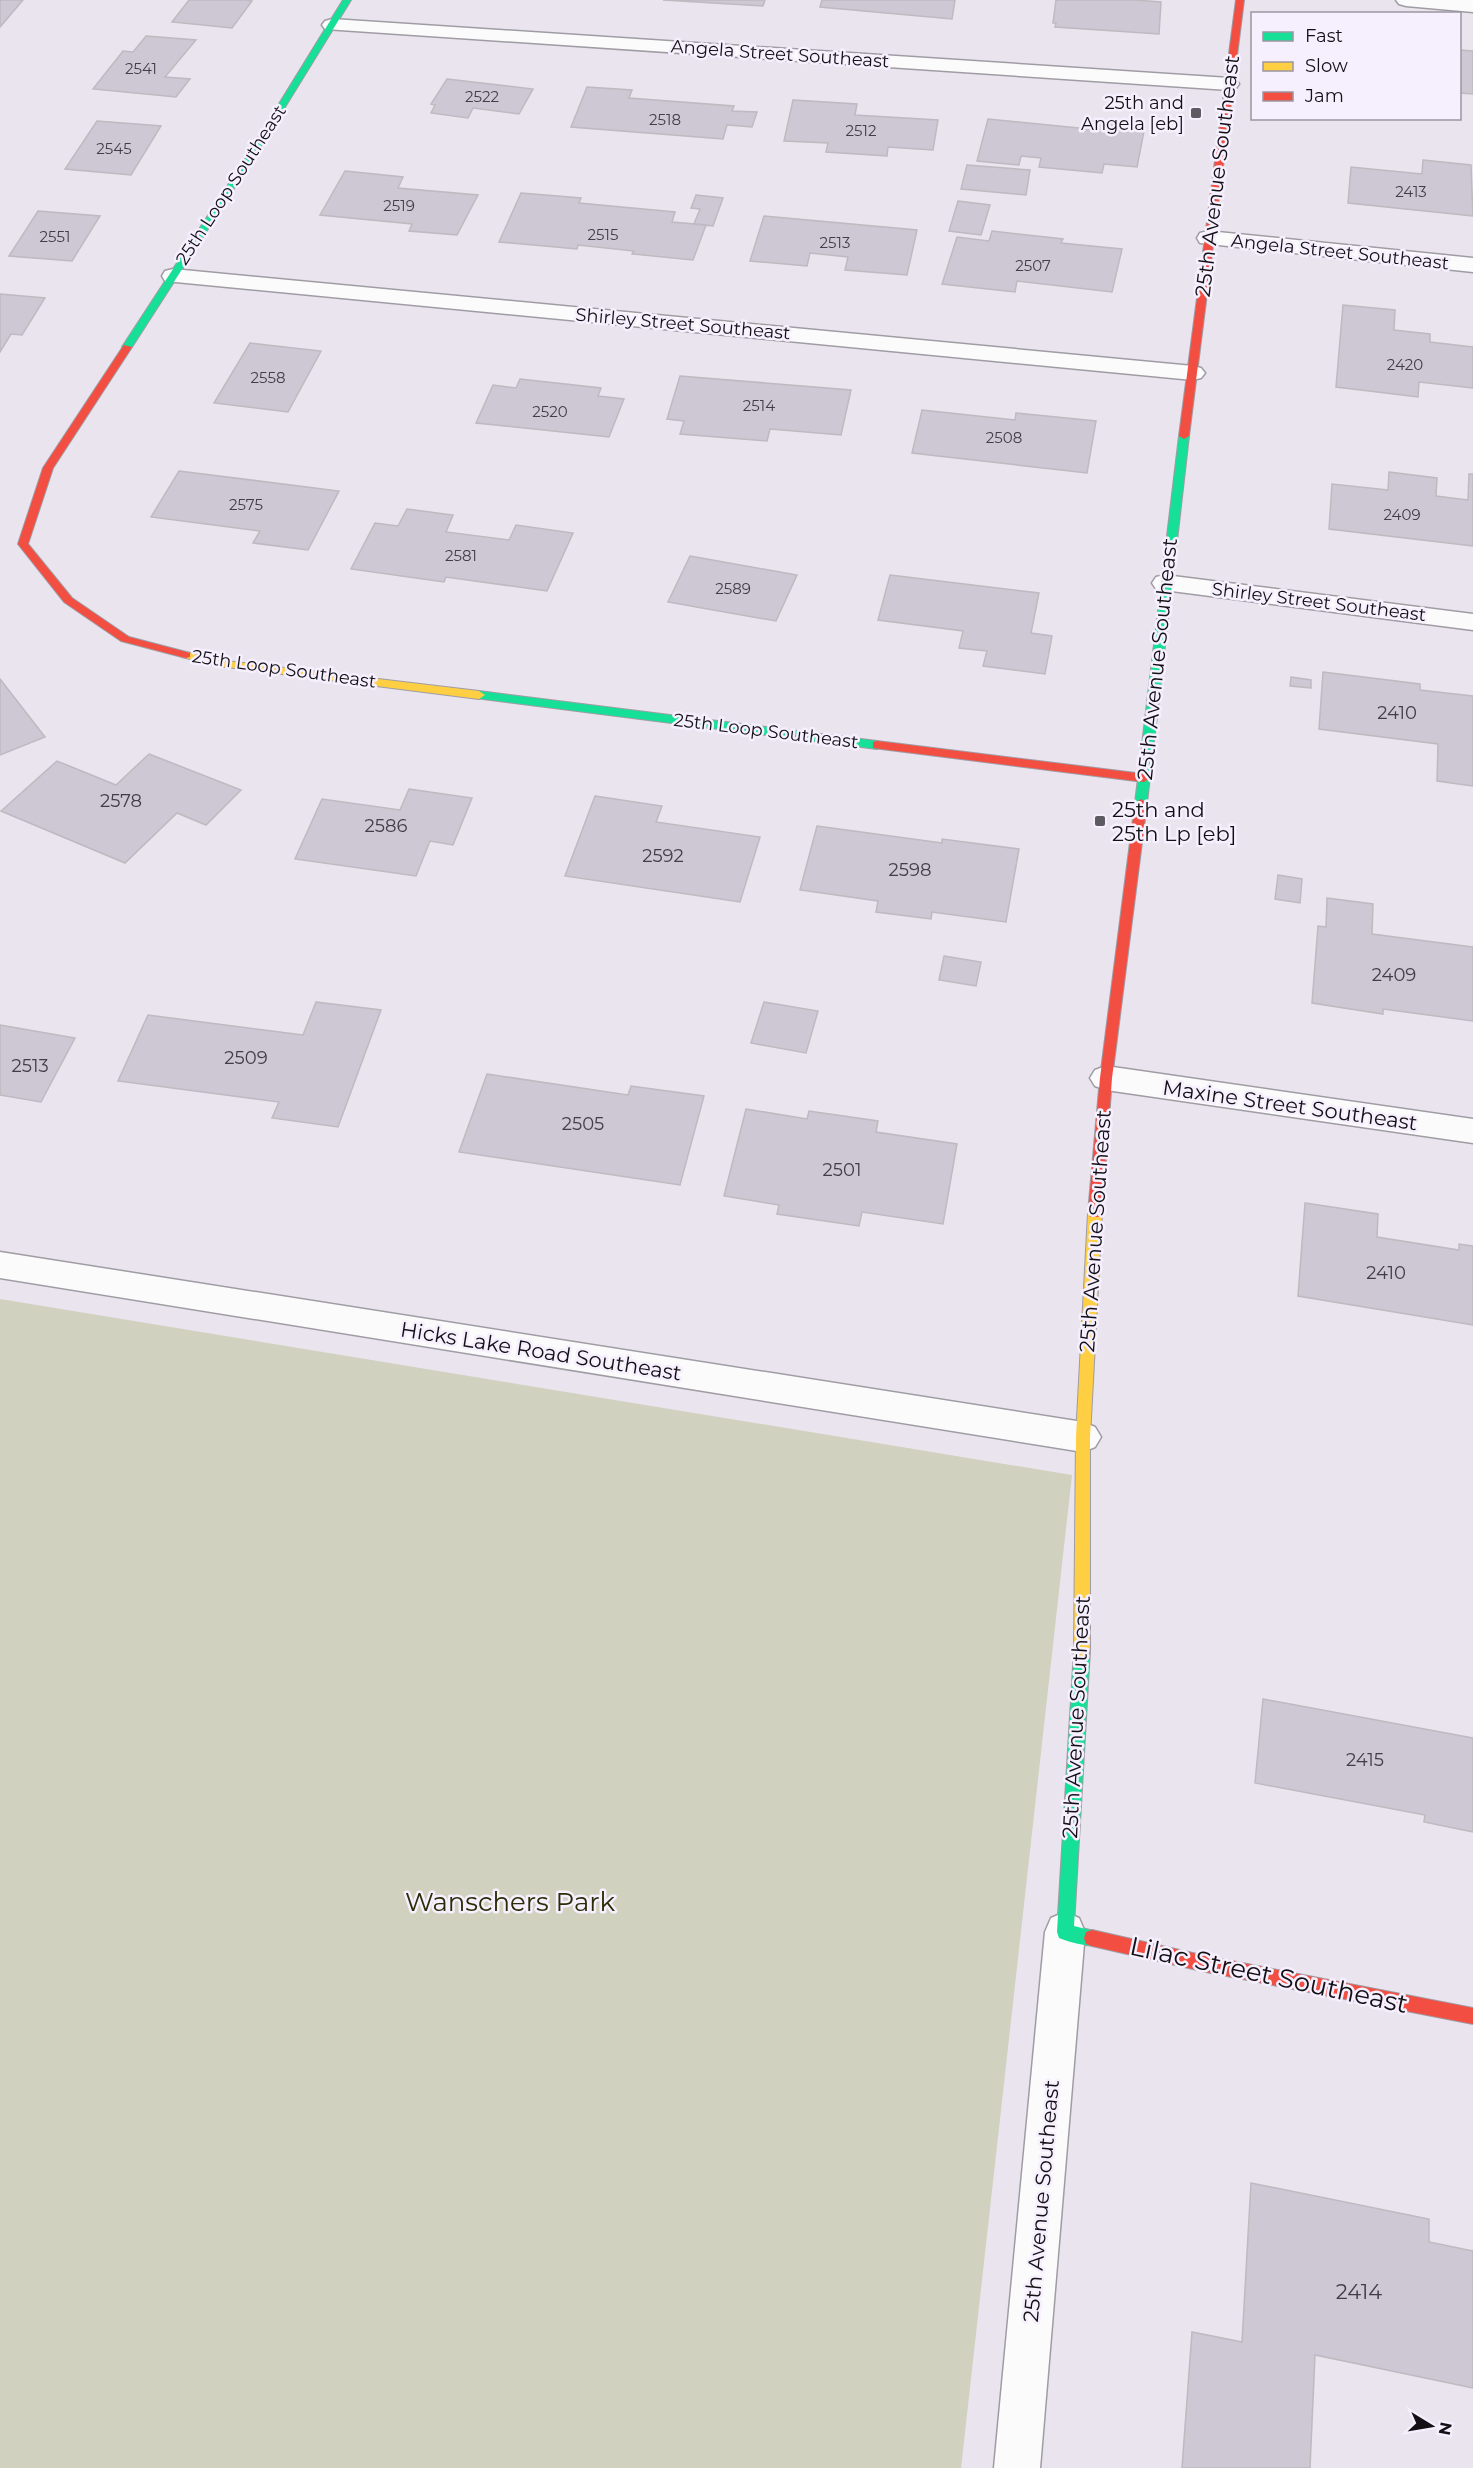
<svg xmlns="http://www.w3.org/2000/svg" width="1473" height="2468" font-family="Montserrat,sans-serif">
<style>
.green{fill:#d0d1be}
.building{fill:#cec7d4;stroke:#bdbac0;stroke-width:1.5}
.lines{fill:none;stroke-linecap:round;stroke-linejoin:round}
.street-casing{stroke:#a09ca4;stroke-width:3}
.fast-casing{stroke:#a09ca4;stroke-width:2}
.slow-casing{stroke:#a09ca4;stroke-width:2}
.jam-casing{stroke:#a09ca4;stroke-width:2}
.street{fill:#fcfbfc;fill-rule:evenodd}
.fast{fill:#16e098;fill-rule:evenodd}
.slow{fill:#ffcf43;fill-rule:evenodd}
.jam{fill:#f24e42;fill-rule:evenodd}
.poi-dot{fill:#5d5a61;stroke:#f6effe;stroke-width:2}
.labels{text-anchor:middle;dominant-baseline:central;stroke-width:5;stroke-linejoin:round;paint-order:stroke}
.far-number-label{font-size:15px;fill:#413e45}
.far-street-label{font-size:18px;fill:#121015;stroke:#f6effe}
.far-poi-label{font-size:18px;fill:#121015;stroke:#f6effe;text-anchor:end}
.number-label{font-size:18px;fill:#413e45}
.street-label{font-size:21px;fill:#121015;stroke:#f6effe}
.poi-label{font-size:21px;fill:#121015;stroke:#f6effe;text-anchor:start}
.near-number-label{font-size:21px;fill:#413e45}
.near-park-label{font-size:26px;fill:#2a2d05;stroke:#f6effe}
.near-street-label{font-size:26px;fill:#121015;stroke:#f6effe}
</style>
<rect width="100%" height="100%" fill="#e9e4ee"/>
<!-- green -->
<path class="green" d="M0 1299 1072 1475 961 2468H0Z"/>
<!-- building -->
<path class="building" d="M0 0H23L0 27Z
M189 0H247L252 1 232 28 172 22Z
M663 0H765L763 6Z
M822 0H955L952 19 820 7Z
M1056 0H1135L1161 2 1159 34 1055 27 1056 23H1053Z
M146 36 196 40 165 77 190 79 176 97 93 89 123 51 133 52Z
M1460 50 1473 51V94L1460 93Z
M447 79 533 89 519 114 473 108 468 118 431 113 435 105 431 104Z
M587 87 632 90 629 98 734 106 732 111 757 112 752 127 727 125 723 139 571 127Z
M793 100 857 104 855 115 938 120 933 150 888 147 887 156 826 152 828 143 784 141Z
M988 119 1089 129 1091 121 1145 126 1137 167 1104 164 1102 173 1039 167 1041 158 1021 156 1019 165 977 161Z
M97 121 161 126 131 175 65 169Z
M1423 160 1471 165 1473 216 1348 203 1351 167 1422 174Z
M967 165 1030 170 1026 195 961 189Z
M345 171 403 177 398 188 478 195 457 235 409 231 412 224 320 215Z
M521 193 581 198 579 203 675 212 672 222 706 225 693 260 632 254 634 251 578 245 577 249 499 242Z
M696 195 723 198 713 226 694 224 700 209 691 208Z
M958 201 990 205 981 235 949 231Z
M38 211 100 216 72 261 9 256Z
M764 216 917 230 907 275 845 270 848 257 810 253 807 266 750 261Z
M992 231 1063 239 1061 243 1122 249 1112 292 1017 281 1015 292 942 284 957 237 989 241Z
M0 294 45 298 22 335 11 334 0 352Z
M1343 305 1395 310 1394 330 1430 334V342L1473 347V388L1419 382 1418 397 1336 387Z
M250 343 321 351 288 412 214 403Z
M680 376 851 390 841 435 770 429 767 441 680 434 684 421 667 419Z
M520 379 601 388 598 396 624 399 609 437 476 423 493 385 516 388Z
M922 410 1015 420 1016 413 1096 421 1087 473 912 453Z
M179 471 339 491 308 550 253 543 260 531 151 517Z
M1389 472 1437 478 1436 496 1468 500 1469 474H1473V546L1329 529 1332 484 1388 490Z
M407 509 453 515 446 532 509 540 516 525 573 533 547 591 446 577 444 582 351 569 375 523 398 526Z
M690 556 797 575 776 621 668 602Z
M890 575 1039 593 1031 633 1052 636 1045 674 983 666 987 651 959 648 963 631 878 620Z
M1323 672 1420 684V690L1473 696V786L1437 781 1438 744 1319 729Z
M1291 677 1311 680V688L1290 686Z
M0 679 45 737 0 755Z
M149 754 241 790 206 825 177 813 125 863 1 811 57 761 116 785Z
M409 789 472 798 453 845 430 841 416 876 295 859 322 799 400 810Z
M595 796 662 806 656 822 760 837 740 902 565 876Z
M817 826 942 843V839L1019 849 1006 922 932 912 931 919 876 912 878 901 800 890Z
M1278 875 1302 879 1300 903 1275 899Z
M1327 898 1373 904 1372 934 1473 947V1021L1383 1009V1014L1312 1003 1318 926 1326 927Z
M944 956 981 962 976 986 939 980Z
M316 1002 381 1010 338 1127 272 1118 279 1102 118 1081 148 1015 303 1035Z
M764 1002 818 1011 806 1053 751 1043Z
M0 1025 75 1038 41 1102 0 1095Z
M487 1074 628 1095 631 1086 704 1096 680 1185 459 1152Z
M746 1109 807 1119 809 1111 878 1121 876 1132 957 1144 943 1224 862 1212 859 1226 777 1214 779 1205 724 1196Z
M1305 1203 1378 1214 1377 1237 1459 1250V1244L1473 1246V1325L1298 1296Z
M1263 1699 1473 1738V1832L1424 1822 1425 1815 1255 1783Z
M1251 2183 1429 2219V2242L1473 2251V2388L1315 2355 1310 2468H1182L1192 2332 1242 2342Z"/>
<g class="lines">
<defs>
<path id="street" d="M1396 0H1473V12L1406 6 1399 4Z
M332 19 1229 78 1236 80 1239 84 1236 88 1229 90 325 29 322 25 325 21Z
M1208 231 1473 258V272L1200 243 1197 238 1200 233Z
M173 269 1193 366 1201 368 1205 373 1201 378 1193 380 165 281 162 276 165 271Z
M1165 575 1473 614V630L1156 589 1152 583 1156 577Z
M1106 1066 1473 1119V1143L1106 1090 1095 1086 1090 1078 1095 1070Z
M0 1252 1083 1422 1095 1427 1101 1437 1095 1447 1083 1452 0 1278Z
M1065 1912 1079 1918 1085 1932 1040 2468H994L1045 1932 1051 1918Z"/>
<path id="fast" d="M343 0H351L253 159 132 347 124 349 122 347 245 159Z
M1184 433 1189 436 1147 803 1141 807 1135 803 1179 436Z
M479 691 877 741 883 745 877 749 475 698 473 695Z
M1082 1643 1087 1645 1090 1650 1074 1926 1098 1932 1100 1938 1098 1944C1087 1948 1070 1942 1059 1938L1057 1932 1074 1650 1077 1645Z"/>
<path id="slow" d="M186 652 218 660 479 691 485 695 479 699 218 666 182 657V653Z
M1095 1208 1100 1209 1102 1213 1090 1437V1650L1087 1655 1082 1657 1077 1655 1074 1650 1076 1437 1088 1213 1090 1209Z"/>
<path id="jam" d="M1236 0H1244L1189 436 1184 439 1179 436Z
M124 345 132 347 53 468 28 544 72 598 129 637 190 653V657L186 658 121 641 64 602 18 544 43 468Z
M877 741 1144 774 1150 778 1144 782 873 748V742Z
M1141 799 1147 803 1112 1078 1102 1213 1100 1217H1090L1088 1213 1100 1078 1135 803Z
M1092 1930 1206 1956 1473 2008V2024L1206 1972 1092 1946 1086 1944 1084 1938 1086 1932Z"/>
</defs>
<!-- street casing -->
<use href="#street" class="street-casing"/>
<!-- fast casing -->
<use href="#fast" class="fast-casing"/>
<!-- slow casing -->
<use href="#slow" class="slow-casing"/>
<!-- jam casing -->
<use href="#jam" class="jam-casing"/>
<!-- street -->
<use href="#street" class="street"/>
<!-- fast -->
<use href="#fast" class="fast"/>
<!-- slow -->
<use href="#slow" class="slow"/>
<!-- jam -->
<use href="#jam" class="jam"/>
</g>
<!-- markers -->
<g class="poi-dot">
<rect x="1190" y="107" width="12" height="12" rx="3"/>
<rect x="1094" y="815" width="12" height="12" rx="3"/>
</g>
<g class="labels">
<!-- far-number labels -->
<g class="far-number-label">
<text x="141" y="68">2541</text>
<text x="482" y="96">2522</text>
<text x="665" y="119">2518</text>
<text x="861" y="130">2512</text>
<text x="114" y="148">2545</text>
<text x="1411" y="191">2413</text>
<text x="399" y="205">2519</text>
<text x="603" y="234">2515</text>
<text x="55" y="236">2551</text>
<text x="835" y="242">2513</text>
<text x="1033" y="265">2507</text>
<text x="1405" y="364">2420</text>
<text x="268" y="377">2558</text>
<text x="759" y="405">2514</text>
<text x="550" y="411">2520</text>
<text x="1004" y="437">2508</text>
<text x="246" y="504">2575</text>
<text x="1402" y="514">2409</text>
<text x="461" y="555">2581</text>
<text x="733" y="588">2589</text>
</g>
<!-- far-street labels -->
<g class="far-street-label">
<text transform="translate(780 54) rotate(4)">Angela Street Southeast</text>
<text transform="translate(231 185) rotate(-57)">25th Loop Southeast</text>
<text transform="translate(1340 252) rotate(6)">Angela Street Southeast</text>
<text transform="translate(683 324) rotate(5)">Shirley Street Southeast</text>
<text transform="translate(1319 602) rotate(7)">Shirley Street Southeast</text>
<text transform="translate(284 669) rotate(8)">25th Loop Southeast</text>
<text transform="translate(766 731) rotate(7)">25th Loop Southeast</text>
</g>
<!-- far-poi labels -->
<g class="far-poi-label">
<text x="1184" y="103">25th and<tspan x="1184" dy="21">Angela [eb]</tspan></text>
</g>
<!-- number labels -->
<g class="number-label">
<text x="1397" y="713">2410</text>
<text x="121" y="801">2578</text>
<text x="386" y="826">2586</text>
<text x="663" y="856">2592</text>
<text x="910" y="870">2598</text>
<text x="1394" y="975">2409</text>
<text x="246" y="1058">2509</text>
<text x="30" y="1066">2513</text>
<text x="583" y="1124">2505</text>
<text x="842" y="1170">2501</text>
<text x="1386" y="1273">2410</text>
<text x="1365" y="1760">2415</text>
</g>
<!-- street labels -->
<g class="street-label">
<text transform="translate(1217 176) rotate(-83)">25th Avenue Southeast</text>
<text transform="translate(1157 659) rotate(-84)">25th Avenue Southeast</text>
<text transform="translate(1290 1105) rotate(8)">Maxine Street Southeast</text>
<text transform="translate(1095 1231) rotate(-86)">25th Avenue Southeast</text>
<text transform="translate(541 1351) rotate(9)">Hicks Lake Road Southeast</text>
<text transform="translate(1076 1717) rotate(-87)">25th Avenue Southeast</text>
<text transform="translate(1041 2201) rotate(-85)">25th Avenue Southeast</text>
</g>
<!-- poi labels -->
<g class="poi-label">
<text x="1112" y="809">25th and<tspan x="1112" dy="24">25th Lp [eb]</tspan></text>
</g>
<!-- near-number labels -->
<g class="near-number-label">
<text x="1359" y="2291">2414</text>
</g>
<!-- near-park labels -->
<g class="near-park-label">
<text x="510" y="1902">Wanschers Park</text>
</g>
<!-- near-street labels -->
<g class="near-street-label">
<text transform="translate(1269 1975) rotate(12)">Lilac Street Southeast</text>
</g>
</g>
<!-- legend -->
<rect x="1251" y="12" width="210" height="108" fill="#f6effe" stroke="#9b96a1" stroke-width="1.5"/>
<rect x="1263" y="32" width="30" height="9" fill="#16e098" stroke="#9b96a1" stroke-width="1.5"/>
<text x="1305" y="42" font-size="18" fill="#121015">Fast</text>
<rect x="1263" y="62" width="30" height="9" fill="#ffcf43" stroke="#9b96a1" stroke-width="1.5"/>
<text x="1305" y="72" font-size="18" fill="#121015">Slow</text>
<rect x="1263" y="92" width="30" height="9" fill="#f24e42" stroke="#9b96a1" stroke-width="1.5"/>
<text x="1305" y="102" font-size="18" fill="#121015">Jam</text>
<!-- north arrow -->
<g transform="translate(1431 2426) rotate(101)" stroke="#f6effe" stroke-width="4.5" paint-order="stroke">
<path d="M0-4.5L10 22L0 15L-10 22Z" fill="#121015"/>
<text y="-9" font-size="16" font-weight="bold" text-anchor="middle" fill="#121015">N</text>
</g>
</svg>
